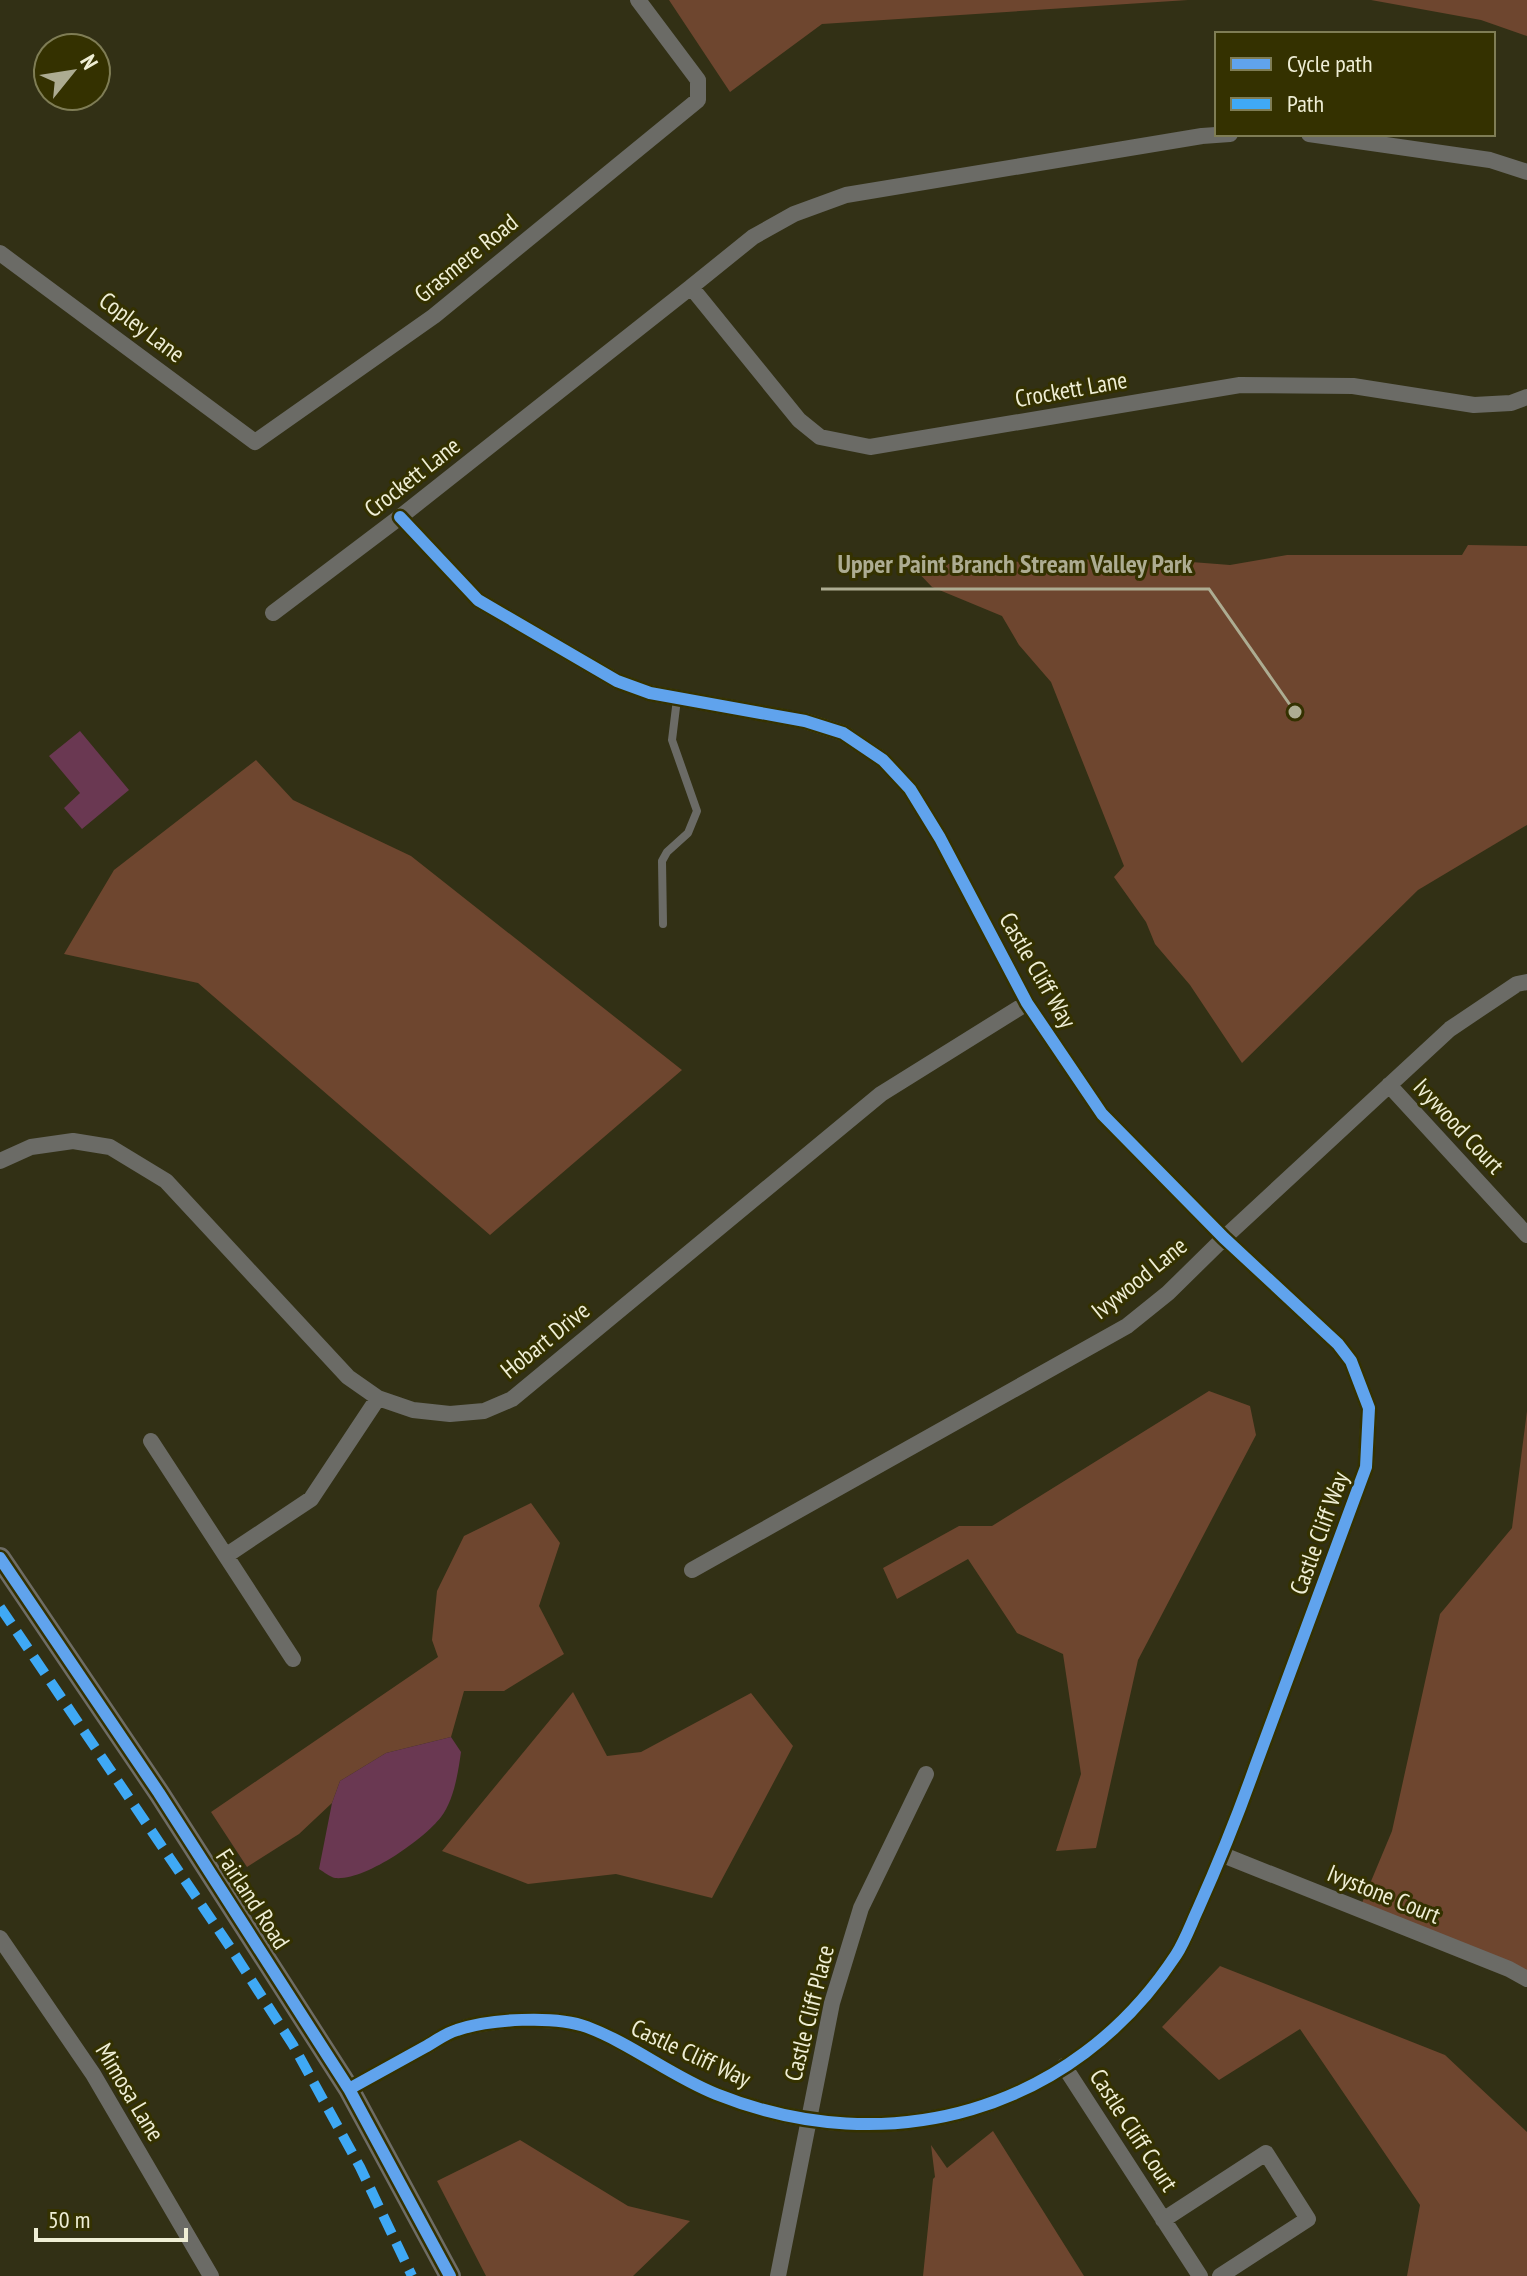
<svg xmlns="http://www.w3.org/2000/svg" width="1527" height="2276" font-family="'PT Sans Narrow',sans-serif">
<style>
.green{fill:#6e462f}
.water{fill:#6a3852}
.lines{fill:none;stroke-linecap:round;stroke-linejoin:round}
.service{stroke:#6b6b66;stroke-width:8}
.minor{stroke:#6b6b66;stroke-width:16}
.secondary{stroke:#6e6c65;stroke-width:22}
.quiet{stroke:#3fa9f5;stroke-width:10;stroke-dasharray:20 10;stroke-linecap:butt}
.cycleway-casing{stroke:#343100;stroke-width:17}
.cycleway{stroke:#60a3ed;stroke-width:12}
.labels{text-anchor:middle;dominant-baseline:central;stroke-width:6;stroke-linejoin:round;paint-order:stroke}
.street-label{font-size:24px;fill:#efeed5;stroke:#343100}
.leader{fill:none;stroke:#adac92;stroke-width:3}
.callout-dot{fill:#adac92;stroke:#343100;stroke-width:3}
.callout-label{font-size:26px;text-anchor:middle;font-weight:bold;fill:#adac92;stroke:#343100;stroke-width:6;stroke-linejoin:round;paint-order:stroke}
</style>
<rect width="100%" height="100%" fill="#323015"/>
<!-- green -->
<path class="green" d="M669 0H1188L822 24 730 92Z
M1371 0H1527V36L1481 20Z
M1468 545 1527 546V825L1418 890 1242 1063 1190 985 1155 944 1146 922 1114 877 1124 866 1051 682 1019 645 1002 616 932 587 911 565 1140 558 1230 565 1287 555H1462Z
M256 760 293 800 411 856 682 1070 490 1235 198 983 64 954 114 870Z
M1209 1391 1250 1406 1256 1435 1138 1660 1096 1848 1056 1851 1081 1774 1063 1654 1017 1633 968 1559 897 1599 883 1568 959 1526H992Z
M1527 1411V1979L1359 1910 1392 1831 1440 1614 1512 1528Z
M531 1503 560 1543 539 1606 564 1654 504 1691H464L451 1737 386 1753 340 1781 332 1803 299 1834 247 1867 211 1812 438 1657 432 1640 437 1591 464 1536Z
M573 1692 607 1756 641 1752 751 1693 793 1746 712 1898 616 1874 528 1884 442 1851Z
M1220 1966 1445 2055 1527 2132V2276H1407L1420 2205 1300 2029 1219 2080 1162 2027Z
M993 2131 1084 2276H923L933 2179 935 2177 931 2145 947 2168Z
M520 2140 628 2206 690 2221 633 2276H486L437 2181Z"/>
<!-- water -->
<path class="water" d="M80 731 129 790 82 829 64 808 80 793 49 756Z
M451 1737 461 1752C458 1773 454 1800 441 1817 423 1840 365 1881 335 1878 330 1877 324 1872 319 1869L332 1803 340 1781 386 1753Z"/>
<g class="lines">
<!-- service -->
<path class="service" d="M663 924 662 861 667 852 688 833 697 811 672 740 677 699"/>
<!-- minor -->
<path class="minor" d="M1230 134 1202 136 846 195 794 214 753 237 691 287 799 420 820 437 870 447 1240 385 1353 386 1474 405 1511 403 1527 397
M1309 134 1490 160 1527 172
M0 253 255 442 434 316 698 100V80L638 0
M273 613 400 517 691 287
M1389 1085 1527 1235
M0 1161 31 1147 73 1141 110 1147 166 1181 348 1377 378 1398 413 1410 450 1414 484 1411 512 1399 881 1094 1027 1003
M151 1441 293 1659
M227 1555 311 1499 378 1398
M692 1570 1127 1326 1168 1293 1224 1238 1450 1029 1517 984 1527 982
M1223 1855 1509 1969 1527 1979
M0 1938 93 2074 211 2276
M1064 2066 1200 2276
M349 2089C374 2075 400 2061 425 2047 436 2041 446 2033 457 2030 489 2019 555 2015 587 2027 632 2044 671 2076 716 2094 888 2163 1073 2112 1176 1955 1185 1941 1191 1924 1198 1909 1219 1862 1238 1815 1255 1767 1292 1667 1329 1567 1366 1467L1369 1408 1351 1361 1338 1344 1224 1238 1102 1114 1027 1003 940 838 910 789 883 760 843 733 805 721 650 693 617 681 478 600 400 517
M1163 2220 1266 2153 1308 2219 1220 2276
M778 2276 832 2003 861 1908 926 1774"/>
<!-- secondary -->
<path class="secondary" d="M0 1558 159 1793 349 2089 450 2276"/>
<!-- quiet -->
<path class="quiet" d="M0 1607 230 1947 293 2045 360 2167 412 2276"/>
<defs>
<path id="cycleway" d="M0 1558 159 1793 349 2089 450 2276
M349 2089C374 2075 400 2061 425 2047 436 2041 446 2033 457 2030 489 2019 555 2015 587 2027 632 2044 671 2076 716 2094 888 2163 1073 2112 1176 1955 1185 1941 1191 1924 1198 1909 1219 1862 1238 1815 1255 1767 1292 1667 1329 1567 1366 1467L1369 1408 1351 1361 1338 1344 1224 1238 1102 1114 1027 1003 940 838 910 789 883 760 843 733 805 721 650 693 617 681 478 600 400 517"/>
</defs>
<!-- cycleway casing -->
<use href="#cycleway" class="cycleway-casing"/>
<!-- cycleway -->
<use href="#cycleway" class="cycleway"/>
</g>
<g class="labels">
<!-- street labels -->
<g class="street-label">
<text transform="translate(466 258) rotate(-39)">Grasmere Road</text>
<text transform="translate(142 327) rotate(37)">Copley Lane</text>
<text transform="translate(1071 389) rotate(-10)">Crockett Lane</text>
<text transform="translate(412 477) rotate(-38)">Crockett Lane</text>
<text transform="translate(1038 970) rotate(60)">Castle Cliff Way</text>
<text transform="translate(1459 1126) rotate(47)">Ivywood Court</text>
<text transform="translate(1139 1278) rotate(-39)">Ivywood Lane</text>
<text transform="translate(545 1340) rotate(-39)">Hobart Drive</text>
<text transform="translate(1319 1533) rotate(-70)">Castle Cliff Way</text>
<text transform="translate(1384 1894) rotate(22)">Ivystone Court</text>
<text transform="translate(253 1899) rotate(57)">Fairland Road</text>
<text transform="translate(809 2013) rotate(-76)">Castle Cliff Place</text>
<text transform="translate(691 2053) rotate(25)">Castle Cliff Way</text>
<text transform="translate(130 2092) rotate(59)">Mimosa Lane</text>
<text transform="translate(1134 2130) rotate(57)">Castle Cliff Court</text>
</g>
</g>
<!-- callouts -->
<path class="leader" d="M1295 712L1209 589H821"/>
<circle class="callout-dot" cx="1295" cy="712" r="8"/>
<g class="callout-label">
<text x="1015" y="573">Upper Paint Branch Stream Valley Park</text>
</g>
<!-- legend -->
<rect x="1215" y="32" width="280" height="104" fill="#343100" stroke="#7f7d55" stroke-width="2"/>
<rect x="1231" y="58" width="40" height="12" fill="#60a3ed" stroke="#7f7d55" stroke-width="2"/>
<text x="1287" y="72" font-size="24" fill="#efeed5">Cycle path</text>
<rect x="1231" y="98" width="40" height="12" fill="#3fa9f5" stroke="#7f7d55" stroke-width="2"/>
<text x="1287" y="112" font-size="24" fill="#efeed5">Path</text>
<!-- north arrow -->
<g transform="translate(72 72) rotate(60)"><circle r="38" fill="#343100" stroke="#7f7d55" stroke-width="2"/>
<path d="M0-6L14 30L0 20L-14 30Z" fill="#adac92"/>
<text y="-12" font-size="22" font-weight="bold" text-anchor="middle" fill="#efeed5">N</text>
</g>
<!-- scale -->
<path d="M36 2228v12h150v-12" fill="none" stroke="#efeed5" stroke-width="4"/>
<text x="48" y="2228" font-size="24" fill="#efeed5" stroke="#343100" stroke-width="6" paint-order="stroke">50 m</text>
</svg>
